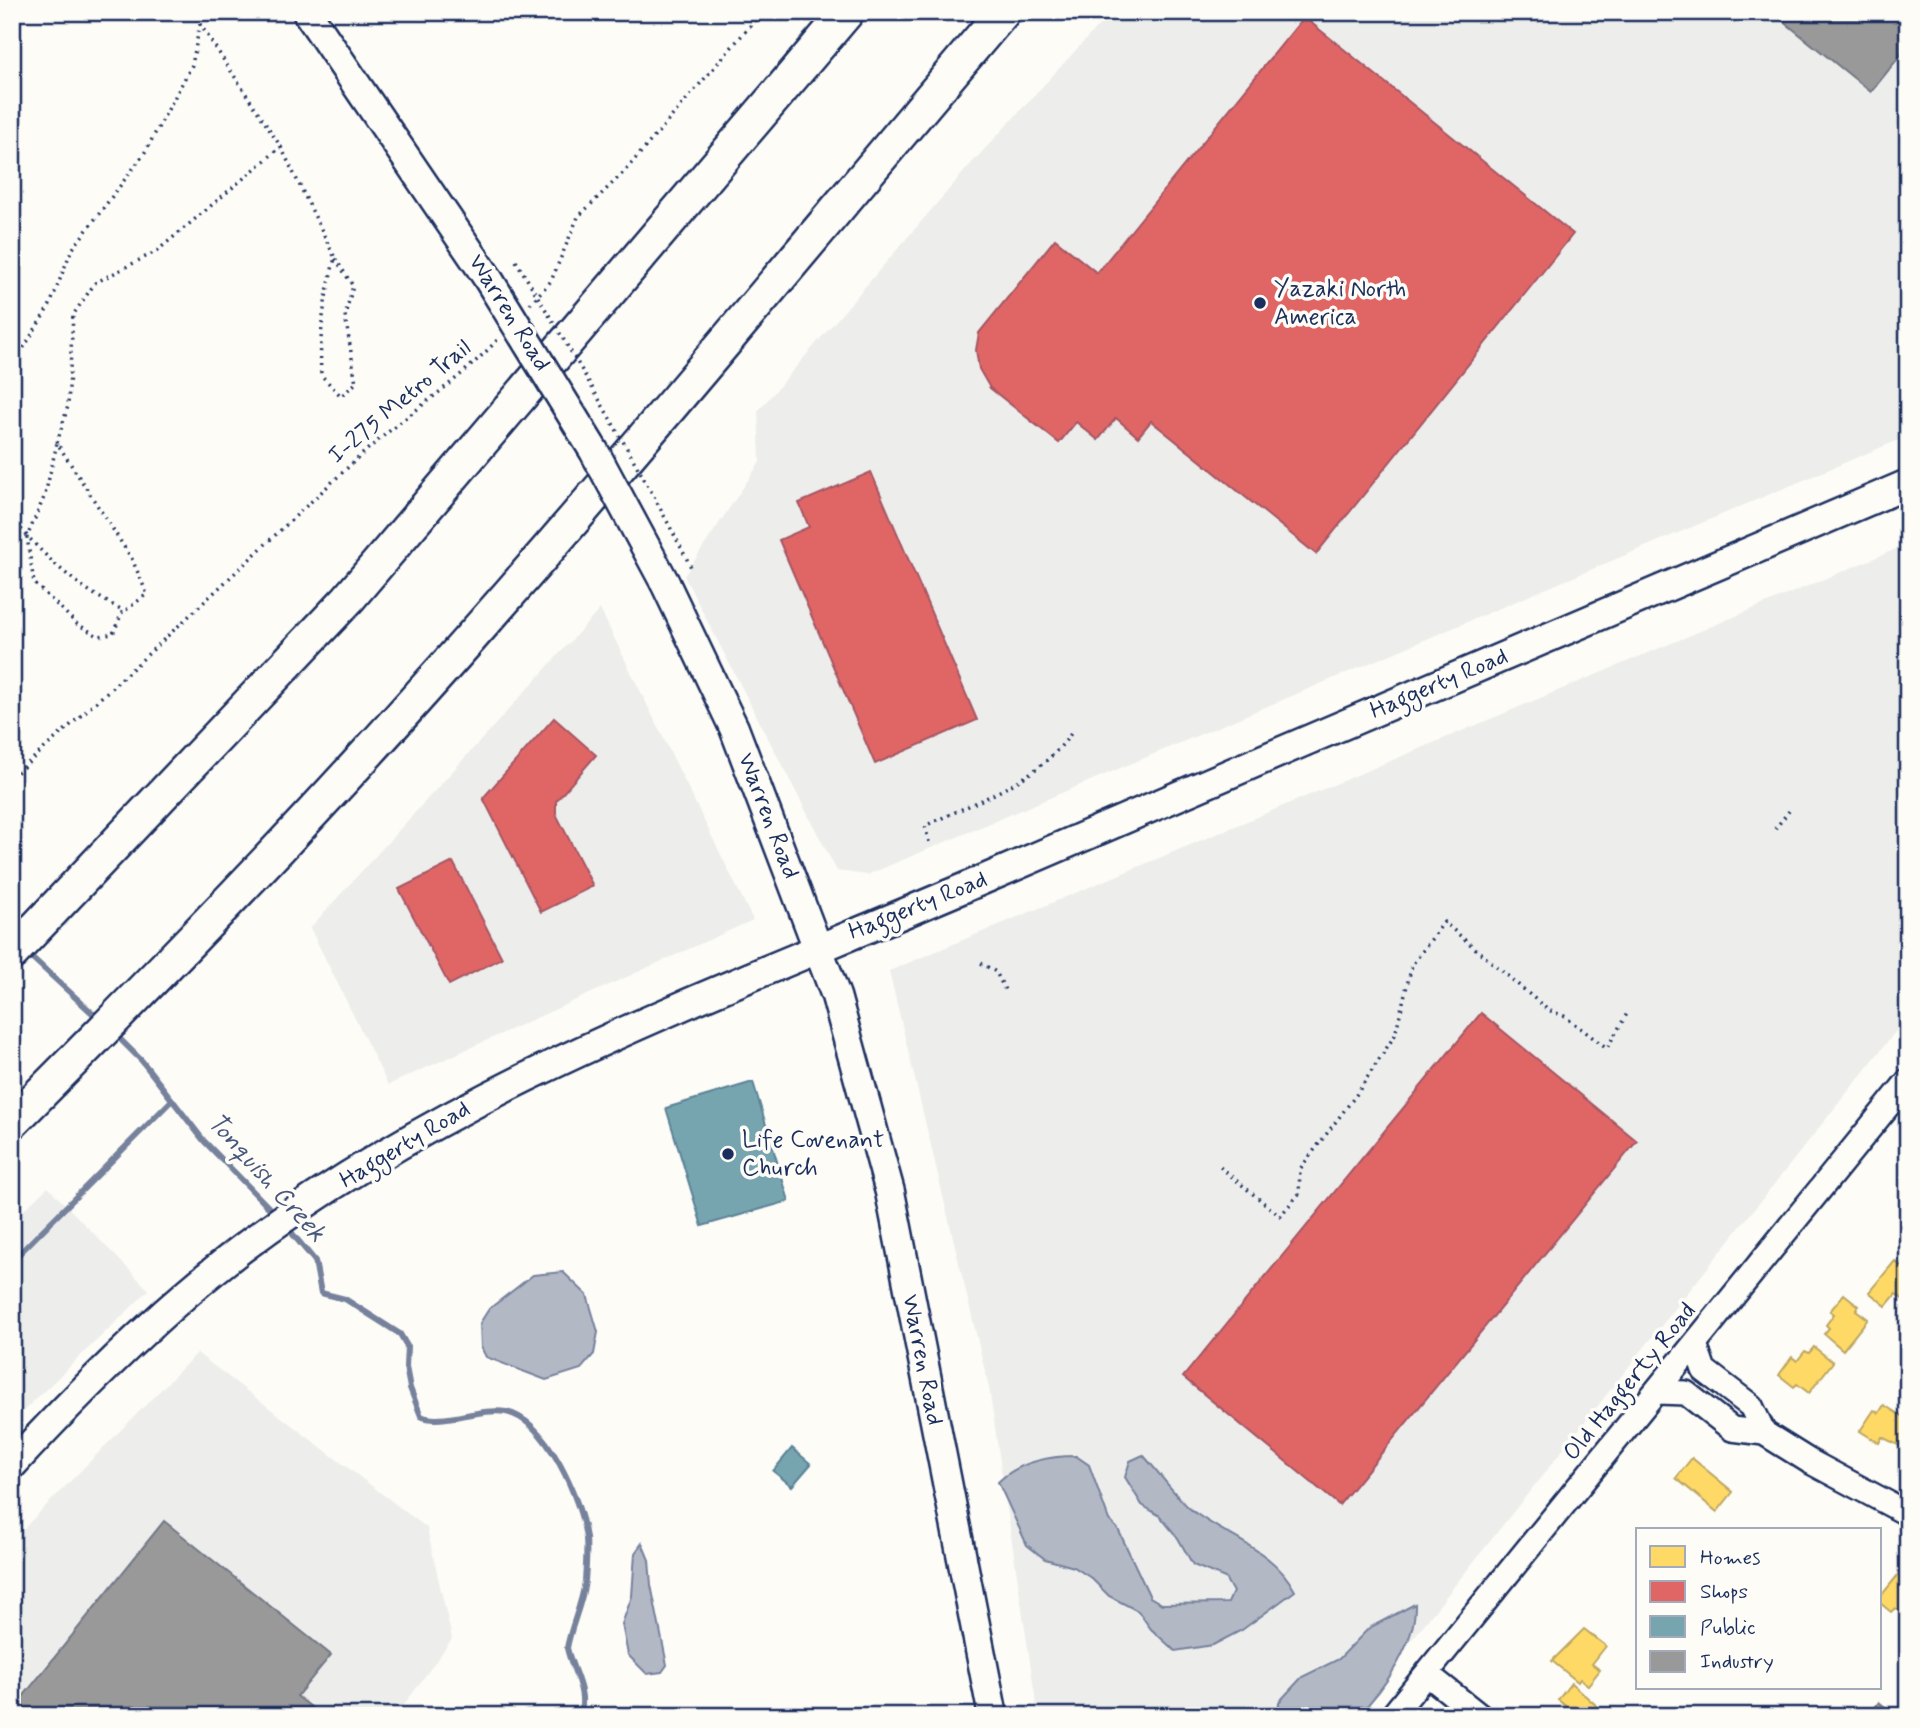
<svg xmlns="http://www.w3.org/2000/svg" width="1920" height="1728" font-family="Mynerve,sans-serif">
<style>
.built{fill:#edeeec}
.water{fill:#b3b8c5;stroke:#76819c;stroke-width:2}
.homes{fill:#ffd966;stroke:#bba664;stroke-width:2}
.shops{fill:#e06666;stroke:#a55664;stroke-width:2}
.public{fill:#76a5af;stroke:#5b8297;stroke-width:2}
.industry{fill:#999;stroke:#737987;stroke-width:2}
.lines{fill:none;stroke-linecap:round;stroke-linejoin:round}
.stream{stroke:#76819c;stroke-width:6}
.minor-casing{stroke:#1b2f5e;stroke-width:28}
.major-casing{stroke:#1b2f5e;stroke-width:33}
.highway-casing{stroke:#1b2f5e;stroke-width:38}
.path{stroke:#1b2f5e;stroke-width:3.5;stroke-dasharray:2 5;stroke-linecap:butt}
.minor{stroke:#fdfcf7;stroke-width:23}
.major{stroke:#fdfcf7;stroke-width:28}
.highway{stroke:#fdfcf7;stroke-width:33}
.major-bridge-casing{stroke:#1b2f5e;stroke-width:33;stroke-linecap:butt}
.path-bridge{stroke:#1b2f5e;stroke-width:3.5;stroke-dasharray:2 5;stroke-linecap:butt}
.major-bridge{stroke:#fdfcf7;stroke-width:28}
.poi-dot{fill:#1b2f5e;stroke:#fdfcf7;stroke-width:2.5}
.labels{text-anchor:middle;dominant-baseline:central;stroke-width:7;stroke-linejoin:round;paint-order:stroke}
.poi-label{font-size:24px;fill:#1b2f5e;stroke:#fdfcf7;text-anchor:start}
.street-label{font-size:24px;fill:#1b2f5e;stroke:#fdfcf7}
.water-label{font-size:26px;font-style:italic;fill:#49587d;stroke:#fdfcf7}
</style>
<rect width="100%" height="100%" fill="#fdfcf7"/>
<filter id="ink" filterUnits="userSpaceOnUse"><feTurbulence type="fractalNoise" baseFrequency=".0143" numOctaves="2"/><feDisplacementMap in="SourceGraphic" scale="14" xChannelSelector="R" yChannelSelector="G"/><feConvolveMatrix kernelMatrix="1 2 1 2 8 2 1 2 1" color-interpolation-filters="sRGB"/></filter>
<g filter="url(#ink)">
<!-- built -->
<path class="built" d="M1111 12H1908V436L867 875 837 871 684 576 760 462 758 411 969 166Z
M1908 544V1016L1351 1716H1038L989 1388 889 971Z
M600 609 753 920 388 1085 310 928Z
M48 1187 149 1290 12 1422V1221Z
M197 1353 427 1528 452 1639 396 1716H12V1545L29 1523Z"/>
<!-- water -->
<path class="water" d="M563 1272 587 1295 598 1332 594 1354 581 1369 546 1380 486 1357 481 1347 480 1323 489 1309 533 1275Z
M1143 1455C1158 1471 1178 1500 1194 1512 1230 1539 1273 1549 1295 1591L1242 1630 1213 1645 1175 1651 1151 1629 1138 1611 1109 1596 1091 1578 1074 1567 1045 1559 1027 1545 998 1482C1019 1462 1048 1456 1076 1456L1089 1465 1109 1520 1118 1529 1150 1597 1162 1604 1228 1603 1233 1592 1225 1578 1193 1565 1178 1538 1160 1516 1142 1505 1125 1477 1130 1461Z
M642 1543 649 1560 651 1585 667 1665 662 1672 647 1674 628 1655 622 1624 632 1596 635 1553Z
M1415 1604C1416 1643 1385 1689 1357 1716H1278L1279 1702 1302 1677 1339 1659 1369 1628Z"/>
<!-- homes -->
<path class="homes" d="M1895 1261 1908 1272V1298L1905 1301 1896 1294 1886 1306 1869 1292Z
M1844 1294 1859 1306 1856 1310 1868 1319 1843 1350 1824 1334 1829 1328 1826 1325 1834 1314 1830 1311Z
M1814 1347 1833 1362 1809 1393 1797 1384 1794 1387 1779 1375 1792 1357 1797 1361 1805 1351 1809 1353Z
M1884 1405 1908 1420 1906 1449 1882 1437 1879 1443 1860 1431 1874 1410 1879 1413Z
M1692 1458 1733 1492 1717 1512 1676 1478Z
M1902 1570 1908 1575V1618L1895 1608 1891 1612 1880 1603V1597Z
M1584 1629 1606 1646 1592 1664 1600 1670 1588 1685 1580 1679 1578 1682 1552 1661Z
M1571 1683 1598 1707 1591 1716H1579L1558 1700Z"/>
<!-- shops -->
<path class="shops" d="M1304 17 1573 234 1316 554 1151 421 1138 437 1116 418 1098 440 1076 422 1059 443 990 388 979 369 976 350 979 333 1055 239 1097 273Z
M871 472 977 720 875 764 779 540 809 527 799 503Z
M554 718 596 755 556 801V814L593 886 541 912 483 798Z
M453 862 502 958 449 985 399 889Z
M1481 1013 1637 1141 1339 1505 1183 1377Z"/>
<!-- public -->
<path class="public" d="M753 1082 789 1201 702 1226 666 1108Z
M792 1448 811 1464 792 1486 773 1471Z"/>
<!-- industry -->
<path class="industry" d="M1772 12H1908V46L1871 92Z
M164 1521 331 1655 297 1696 311 1707 304 1716H32L17 1704Z
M1879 1702 1896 1716H1869Z"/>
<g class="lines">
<!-- stream -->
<path class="stream" d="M26 952 101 1021
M114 1033 142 1061 204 1141 276 1215
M286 1226 315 1261 321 1293 345 1299 400 1334 407 1346 406 1367 410 1388 421 1416C441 1426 480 1407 506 1412 547 1420 581 1500 586 1538 587 1551 586 1568 585 1581 582 1605 571 1625 567 1648 572 1671 588 1691 580 1716
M12 1261 172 1100"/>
<defs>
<path id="minor" d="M1657 1392 1686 1393 1732 1429 1764 1433 1751 1406 1704 1370 1695 1344
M1764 1433 1809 1461 1908 1514
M1427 1674 1480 1716
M1392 1716 1908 1081"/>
<path id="major" d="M307 12 487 277
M665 583 734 728 836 996 890 1192 993 1716
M12 1465C82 1389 158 1313 240 1250 464 1081 719 993 973 884 1284 749 1596 618 1908 484"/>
<path id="highway" d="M12 953 348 599 847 12
M12 1122C130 1004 247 885 360 761 582 518 790 263 1003 12"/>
</defs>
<!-- minor casing -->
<use href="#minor" class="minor-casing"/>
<!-- major casing -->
<use href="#major" class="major-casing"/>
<!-- highway casing -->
<use href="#highway" class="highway-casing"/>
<!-- path -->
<path class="path" d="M281 147 335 258C324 298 319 334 321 375L341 396 356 383 345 315 353 286 335 258
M530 304 551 281 578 217 624 172 762 12
M12 354 21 352 50 305 71 251 144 154 192 65 200 24 192 12
M57 443 68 406 73 315 95 283 157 251 281 147 200 24
M12 518C44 557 78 589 123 610L113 634 98 636 77 624 34 583 27 537 45 495 57 443 132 559 147 594 122 613
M12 777C130 674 242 565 357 459 403 416 457 384 499 338
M1775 829 1789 811
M929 842 925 826C978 800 1038 782 1072 732
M981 963 996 972 1007 994
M1220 1167 1280 1216 1299 1194 1300 1169 1356 1095 1395 1035 1412 965 1444 922 1548 1010 1564 1016 1607 1048 1628 1012"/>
<!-- minor -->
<use href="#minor" class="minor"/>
<!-- major -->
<use href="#major" class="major"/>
<!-- highway -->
<use href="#highway" class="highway"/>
<defs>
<path id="major-bridge" d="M487 277 594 451 665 583"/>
</defs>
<!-- major-bridge casing -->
<use href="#major-bridge" class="major-bridge-casing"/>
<!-- path-bridge -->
<path class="path-bridge" d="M516 261C578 362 639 465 693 571"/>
<!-- major-bridge -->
<use href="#major-bridge" class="major-bridge"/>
</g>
</g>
<!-- markers -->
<g class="poi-dot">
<circle cx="1260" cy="303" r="7"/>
<circle cx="728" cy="1154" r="7"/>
</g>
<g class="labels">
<!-- poi labels -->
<g class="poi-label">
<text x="1274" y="289">Yazaki North<tspan x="1274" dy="28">America</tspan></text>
<text x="742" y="1140">Life Covenant<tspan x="742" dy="28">Church</tspan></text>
</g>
<!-- street labels -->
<g class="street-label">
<text transform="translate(509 313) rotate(58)">Warren Road</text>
<text transform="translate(400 402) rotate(-40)">I-275 Metro Trail</text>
<text transform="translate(1439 684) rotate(-23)">Haggerty Road</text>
<text transform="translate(768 816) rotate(69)">Warren Road</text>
<text transform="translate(918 906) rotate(-22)">Haggerty Road</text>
<text transform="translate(405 1145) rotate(-31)">Haggerty Road</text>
<text transform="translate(922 1360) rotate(79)">Warren Road</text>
<text transform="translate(1630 1382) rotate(-51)">Old Haggerty Road</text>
</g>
<!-- water labels -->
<g class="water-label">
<text transform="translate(266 1178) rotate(48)">Tonquish Creek</text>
</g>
</g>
<!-- margin -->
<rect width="1920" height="1728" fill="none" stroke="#fdfcf7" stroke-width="42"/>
<rect x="21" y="21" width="1878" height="1686" fill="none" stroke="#1b2f5e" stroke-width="2.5" filter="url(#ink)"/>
<!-- legend -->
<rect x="1636" y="1528" width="245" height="161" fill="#fdfcf7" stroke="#a3aaba" stroke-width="2"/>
<rect x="1650" y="1546" width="35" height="21" fill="#ffd966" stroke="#a3aaba" stroke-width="2"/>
<text x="1700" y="1564" font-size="21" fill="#1b2f5e">Homes</text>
<rect x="1650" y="1581" width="35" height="21" fill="#e06666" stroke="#a3aaba" stroke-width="2"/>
<text x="1700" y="1598" font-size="21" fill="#1b2f5e">Shops</text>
<rect x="1650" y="1616" width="35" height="21" fill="#76a5af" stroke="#a3aaba" stroke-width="2"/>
<text x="1700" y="1634" font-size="21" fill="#1b2f5e">Public</text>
<rect x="1650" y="1651" width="35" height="21" fill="#999999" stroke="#a3aaba" stroke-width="2"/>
<text x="1700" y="1668" font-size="21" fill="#1b2f5e">Industry</text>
</svg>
